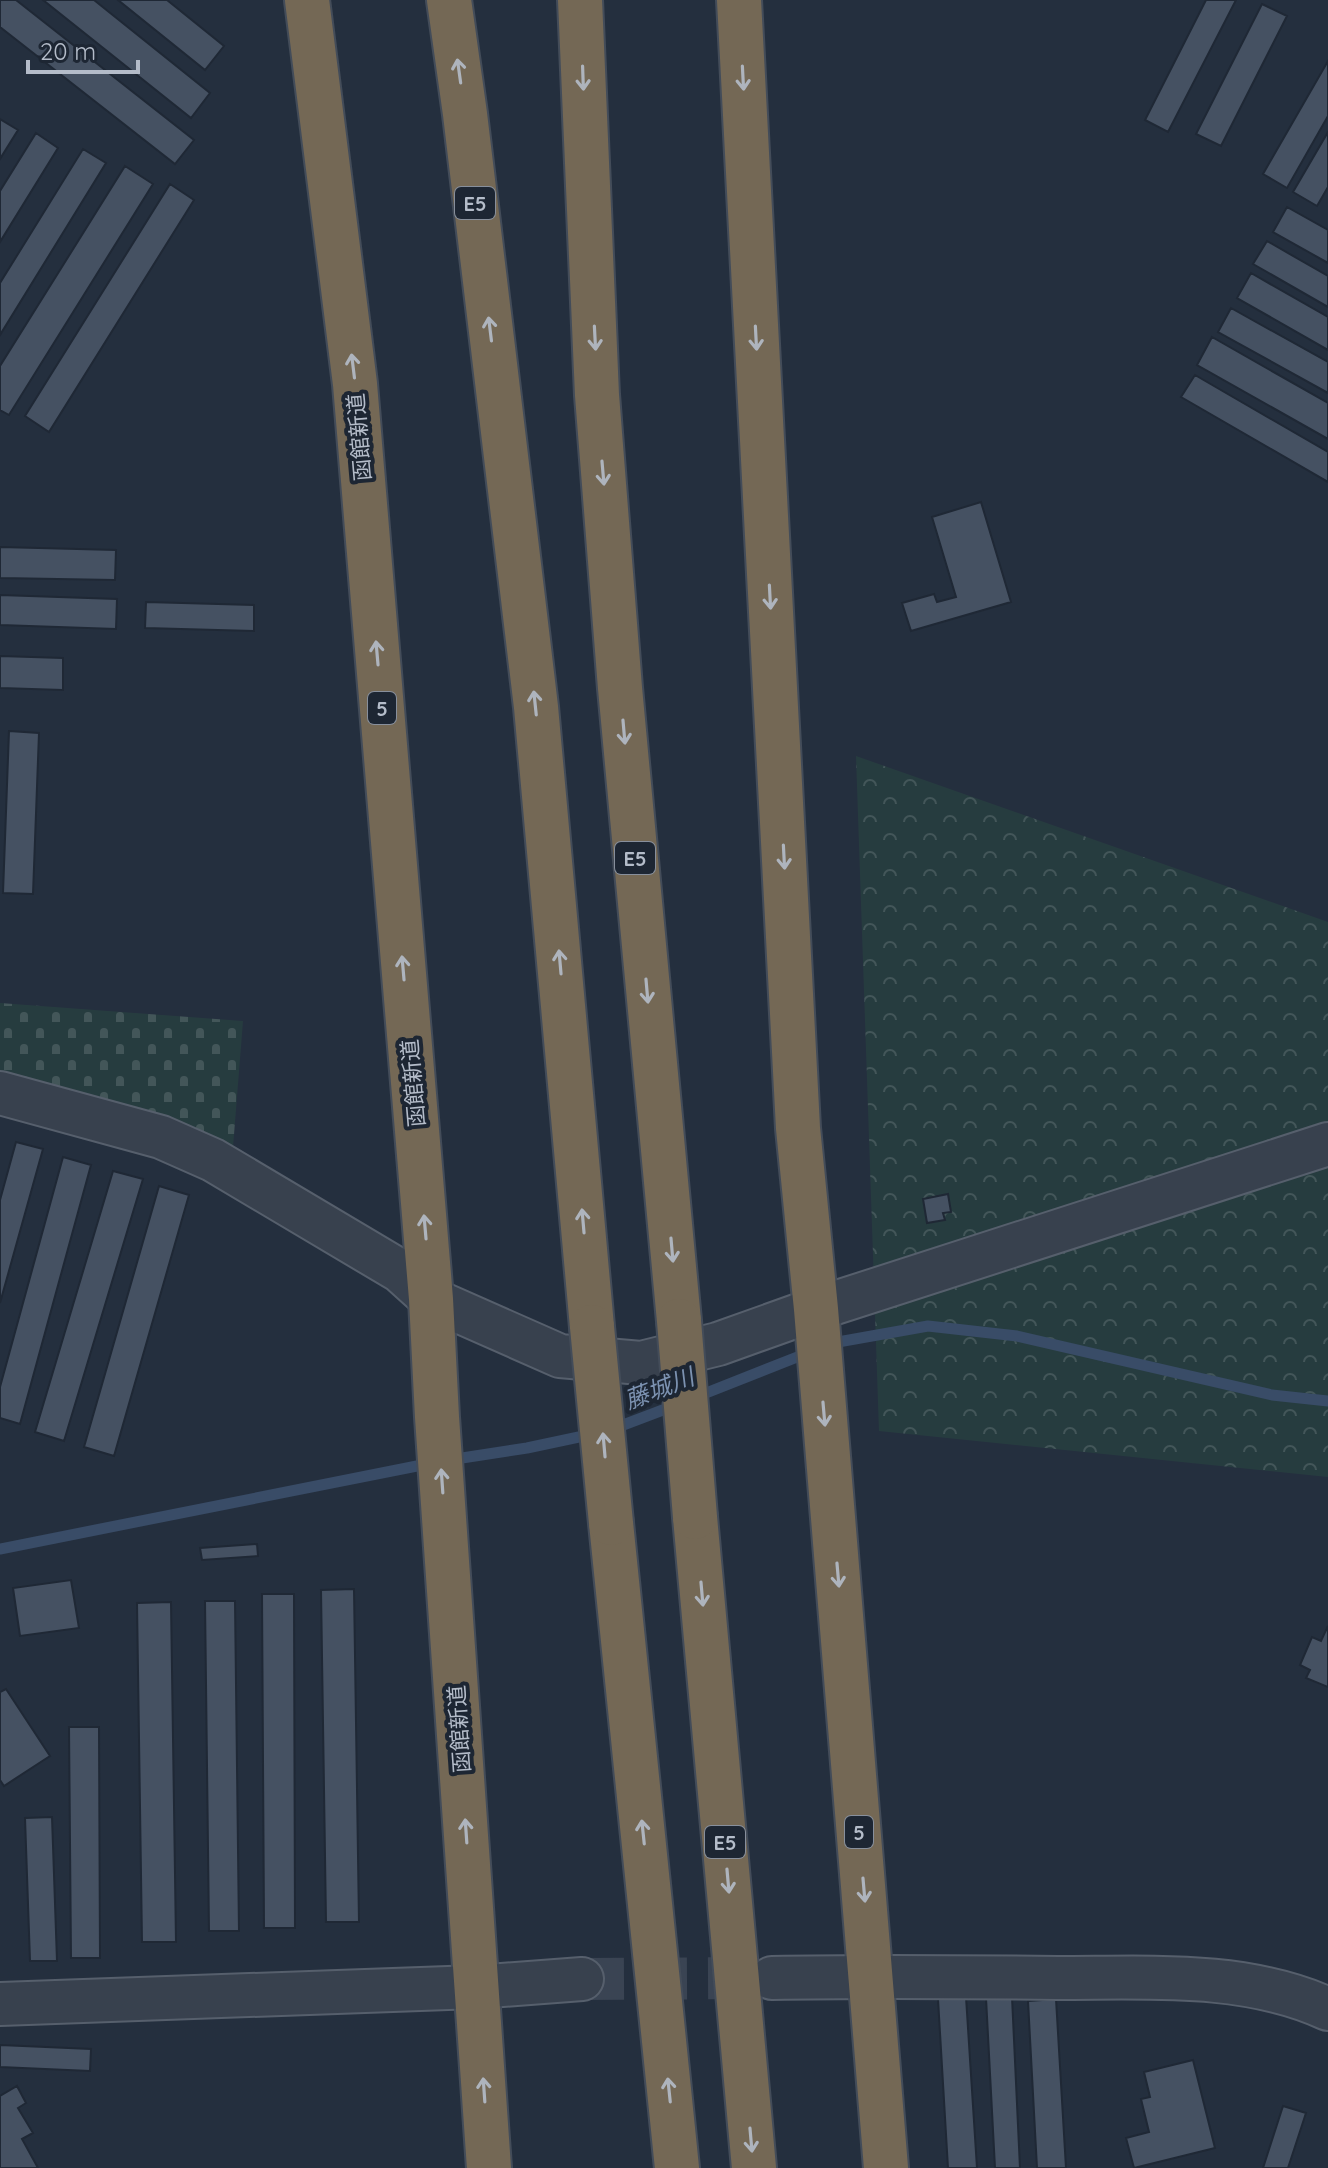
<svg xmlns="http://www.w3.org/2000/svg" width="1328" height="2168" font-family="Quicksand,'Noto Sans JP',sans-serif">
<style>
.forest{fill:url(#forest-crowns)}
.cemetery{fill:url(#cemetery-stones)}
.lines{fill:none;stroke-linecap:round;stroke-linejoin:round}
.stream{stroke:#394c67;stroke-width:11}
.building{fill:#455162;stroke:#1f2835;stroke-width:2}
.minor-tunnel{stroke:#3a4453;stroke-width:42;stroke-dasharray:42 21;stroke-linecap:butt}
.minor-casing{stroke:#565f6c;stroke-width:46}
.highway-casing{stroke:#434c59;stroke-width:48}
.minor{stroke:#38414e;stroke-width:42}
.highway{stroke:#746855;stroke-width:44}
.highway-bridge-casing{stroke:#434c59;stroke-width:48;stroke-linecap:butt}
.highway-bridge{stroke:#746855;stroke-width:44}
.oneway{stroke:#aeb4bd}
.labels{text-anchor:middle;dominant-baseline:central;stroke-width:8;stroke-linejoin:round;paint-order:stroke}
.shield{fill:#1d2633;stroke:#878f9c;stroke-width:2}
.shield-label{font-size:20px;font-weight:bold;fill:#b4bcc9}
.street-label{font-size:22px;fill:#b4bcc9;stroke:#1d2633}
.water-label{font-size:24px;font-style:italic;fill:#7c92b1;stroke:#1d2633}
</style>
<defs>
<pattern id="forest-crowns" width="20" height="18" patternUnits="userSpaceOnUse" patternTransform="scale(2)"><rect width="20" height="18" fill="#263c3f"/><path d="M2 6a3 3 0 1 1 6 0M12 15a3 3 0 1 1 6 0" fill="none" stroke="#435659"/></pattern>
<pattern id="cemetery-stones" width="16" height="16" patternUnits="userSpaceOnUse" patternTransform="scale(2)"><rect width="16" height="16" fill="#263c3f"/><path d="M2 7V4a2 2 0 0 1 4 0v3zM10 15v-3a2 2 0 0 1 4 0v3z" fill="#435659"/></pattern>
</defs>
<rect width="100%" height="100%" fill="#242f3e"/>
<!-- forest -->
<path class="forest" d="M856 756 1328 922V1477L879 1431Z"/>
<!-- cemetery -->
<path class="cemetery" d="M0 1003 243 1021 233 1147 0 1085Z"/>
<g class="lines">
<!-- stream -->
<path class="stream" d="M826 1346 838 1342 928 1326 1017 1336 1272 1395 1328 1401
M696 1397 810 1352
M610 1430 676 1405
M449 1460 527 1448 593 1434
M0 1549 432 1463"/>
</g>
<!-- building -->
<path class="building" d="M0 0H16L194 140 175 164 0 27Z
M43 0H94L210 93 191 118Z
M118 0H167L224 46 205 70Z
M1206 0H1236L1168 132 1145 120Z
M1262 4 1287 16 1221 146 1196 134Z
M1328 61V116L1287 188 1263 174Z
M0 119 18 130 0 159Z
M1328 132V187L1317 206 1293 192Z
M36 133 58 148 0 242V191Z
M83 149 106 163 0 335V283Z
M125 166 153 184 9 415 0 410V366Z
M170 184 194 200 49 432 25 416Z
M1287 207 1328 230V263L1273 232Z
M1267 241 1328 276V307L1253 264Z
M1251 273 1328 317V350L1237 298Z
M1231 308 1328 362V393L1218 332Z
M1212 337 1328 403V439L1197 365Z
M1195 375 1328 452V482L1181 397Z
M981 502 1011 602 911 631 902 603 934 594 937 602 956 597 932 517Z
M0 547 116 550 115 580 0 578Z
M0 595 117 599 116 629 0 625Z
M146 602 254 605V631L145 628Z
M0 656 63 658V690L0 688Z
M9 731 39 733 33 894 3 893Z
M16 1142 43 1149 0 1303V1200Z
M63 1157 91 1165 20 1424 0 1418V1387Z
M113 1171 143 1179 64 1441 35 1432Z
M159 1186 189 1195 114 1456 84 1447Z
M948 1194 951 1212 943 1213 945 1220 927 1223 923 1199Z
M257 1544 258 1556 202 1560 200 1548Z
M71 1580 79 1628 20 1636 13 1588Z
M354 1589 359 1922H326L321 1590Z
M262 1594H294L295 1928H264Z
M205 1601H235L239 1931H209Z
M171 1602 176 1942H142L137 1603Z
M1328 1626V1687L1306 1678 1310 1670 1300 1665 1312 1637 1321 1641Z
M6 1689 50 1756 4 1786 0 1780V1692Z
M69 1727H99L100 1958H71Z
M52 1817 57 1961H30L25 1818Z
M966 1997 977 2168H948L938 1999Z
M1012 1997 1020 2168H995L986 1998Z
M1056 1999 1066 2168H1037L1028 2001Z
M0 2045 91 2049 90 2071 0 2067Z
M1193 2060 1215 2148 1134 2168 1126 2138 1149 2132 1141 2099 1150 2097 1144 2072Z
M17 2086 26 2103 18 2108 33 2133 22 2139 38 2168H0V2096Z
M1283 2106 1306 2113 1288 2168H1263Z"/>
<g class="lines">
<!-- minor-tunnel -->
<path class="minor-tunnel" d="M582 1979 771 1978"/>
<defs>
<path id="minor" d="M0 1093 161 1137 213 1160 400 1271 431 1299 560 1356 641 1363 718 1344 816 1309 1328 1144
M772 1978C868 1976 963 1977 1058 1978 1148 1978 1245 1971 1328 2009
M0 2004 476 1987 582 1979"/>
<path id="highway" d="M307 0 355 384 431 1299 437 1417 489 2168
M449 0 465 114 536 707 592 1327
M580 0 597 395 620 688 679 1321
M739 0 798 1128 816 1309 886 2168
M695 1517 754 2168
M611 1523 677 2168"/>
</defs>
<!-- minor casing -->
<use href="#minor" class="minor-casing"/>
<!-- highway casing -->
<use href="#highway" class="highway-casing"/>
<!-- minor -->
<use href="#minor" class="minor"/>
<!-- highway -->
<use href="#highway" class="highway"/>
<defs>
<path id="highway-bridge" d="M679 1321 695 1517
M592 1327 611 1523"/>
</defs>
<!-- highway-bridge casing -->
<use href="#highway-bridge" class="highway-bridge-casing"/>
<!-- highway-bridge -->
<use href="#highway-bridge" class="highway-bridge"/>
</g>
<!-- one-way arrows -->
<defs><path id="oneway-shaft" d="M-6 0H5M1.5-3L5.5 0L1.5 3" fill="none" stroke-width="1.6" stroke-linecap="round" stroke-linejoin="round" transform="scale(2)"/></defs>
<g class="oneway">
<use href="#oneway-shaft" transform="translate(459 71) rotate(-98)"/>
<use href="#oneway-shaft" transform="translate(583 78) rotate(88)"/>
<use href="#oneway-shaft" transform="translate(743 78) rotate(87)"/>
<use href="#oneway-shaft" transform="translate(490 329) rotate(-97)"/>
<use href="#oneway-shaft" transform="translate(595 338) rotate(87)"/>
<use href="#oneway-shaft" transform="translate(756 338) rotate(87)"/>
<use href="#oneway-shaft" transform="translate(353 366) rotate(-97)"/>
<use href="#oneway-shaft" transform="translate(603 473) rotate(85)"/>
<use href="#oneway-shaft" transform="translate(770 597) rotate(87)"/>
<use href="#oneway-shaft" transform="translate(377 653) rotate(-95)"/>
<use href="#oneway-shaft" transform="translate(535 703) rotate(-96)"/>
<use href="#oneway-shaft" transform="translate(624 732) rotate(85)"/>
<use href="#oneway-shaft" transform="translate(784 857) rotate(87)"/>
<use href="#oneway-shaft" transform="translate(560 962) rotate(-95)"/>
<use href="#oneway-shaft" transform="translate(403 968) rotate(-95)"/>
<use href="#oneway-shaft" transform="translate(647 991) rotate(85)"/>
<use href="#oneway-shaft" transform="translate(583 1221) rotate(-95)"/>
<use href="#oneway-shaft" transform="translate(425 1227) rotate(-95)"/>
<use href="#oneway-shaft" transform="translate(672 1250) rotate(85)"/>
<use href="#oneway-shaft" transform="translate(824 1414) rotate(85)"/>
<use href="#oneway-shaft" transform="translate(604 1445) rotate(-95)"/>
<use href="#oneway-shaft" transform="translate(442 1481) rotate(-94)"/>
<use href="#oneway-shaft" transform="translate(838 1575) rotate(85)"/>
<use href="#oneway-shaft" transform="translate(702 1594) rotate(85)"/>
<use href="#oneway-shaft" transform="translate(466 1831) rotate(-94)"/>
<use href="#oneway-shaft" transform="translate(643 1832) rotate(-96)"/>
<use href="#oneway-shaft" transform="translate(728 1881) rotate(85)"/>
<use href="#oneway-shaft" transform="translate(864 1890) rotate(85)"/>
<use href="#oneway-shaft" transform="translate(484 2090) rotate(-94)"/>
<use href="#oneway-shaft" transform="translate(669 2090) rotate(-96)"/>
<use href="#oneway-shaft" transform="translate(751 2140) rotate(85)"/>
</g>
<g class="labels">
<!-- shield labels -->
<g class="shield">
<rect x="455" y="187" width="40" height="32" rx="6"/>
<rect x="368" y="692" width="28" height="32" rx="6"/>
<rect x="615" y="842" width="40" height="32" rx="6"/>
<rect x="845" y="1816" width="28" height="32" rx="6"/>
<rect x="705" y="1826" width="40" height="32" rx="6"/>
</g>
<g class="shield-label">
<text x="475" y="203">E5</text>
<text x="382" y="708">5</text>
<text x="635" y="858">E5</text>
<text x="859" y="1832">5</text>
<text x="725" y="1842">E5</text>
</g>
<!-- street labels -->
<g class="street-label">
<text transform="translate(359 437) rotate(-95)">函館新道</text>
<text transform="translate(413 1083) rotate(-95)">函館新道</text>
<text transform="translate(459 1729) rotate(-94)">函館新道</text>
</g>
<!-- water labels -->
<g class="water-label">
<text transform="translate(659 1388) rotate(-21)">藤城川</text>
</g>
</g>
<!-- scale -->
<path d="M28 60v12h110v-12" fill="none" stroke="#b4bcc9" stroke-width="4"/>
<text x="40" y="60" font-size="24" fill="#b4bcc9" stroke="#1d2633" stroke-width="6" paint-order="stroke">20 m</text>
</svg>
